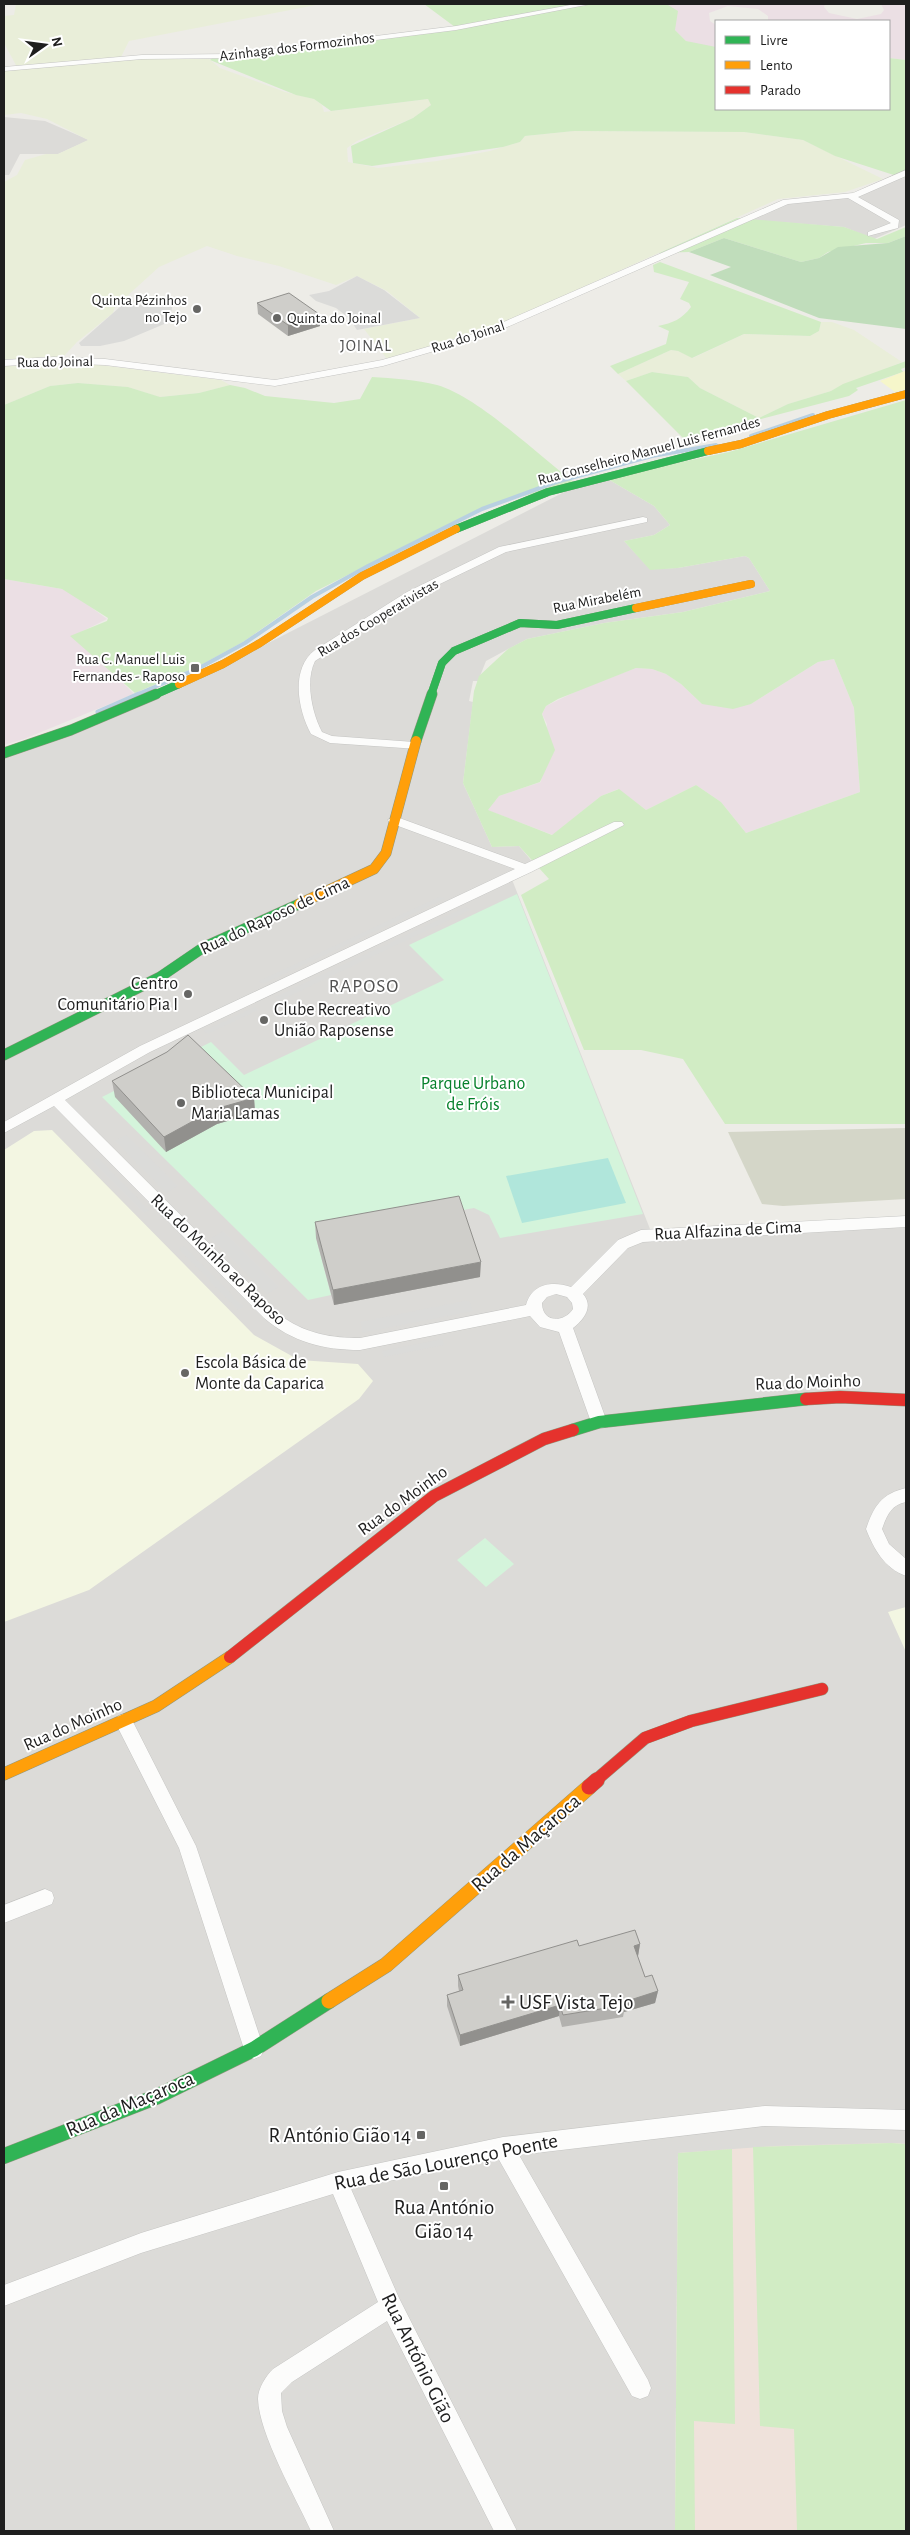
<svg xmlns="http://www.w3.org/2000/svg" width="910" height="2535" font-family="'Alegreya Sans',sans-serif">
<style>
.residential{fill:#dcdbd8}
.commercial{fill:#efe2db}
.industrial{fill:#ebdfe4}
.education{fill:#f3f6e2}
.construction{fill:#d4d6c8}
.farmland{fill:#e9eed9}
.grass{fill:#d1ecc4;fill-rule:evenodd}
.forest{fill:#c0ddbb}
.sand{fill:#f6f6ca}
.park{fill:#d4f4db}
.pitch{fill:#b0e6db}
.parking{fill:#dbdbd9}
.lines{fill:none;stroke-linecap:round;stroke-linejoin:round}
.stream-far1{stroke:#b8d0e1;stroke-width:4}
.stream{stroke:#b8d0e1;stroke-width:5}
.street-casing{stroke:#c5c5c3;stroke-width:1}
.fast-far3-casing{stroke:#90977e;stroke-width:8}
.fast-far2-casing{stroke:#90977e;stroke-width:11}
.fast-far1-casing{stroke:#90977e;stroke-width:13}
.fast-casing{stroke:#90977e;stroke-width:16}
.slow-far3-casing{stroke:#90977e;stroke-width:8}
.slow-far2-casing{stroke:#90977e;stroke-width:11}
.slow-far1-casing{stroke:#90977e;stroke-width:13}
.slow-casing{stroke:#90977e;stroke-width:16}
.jam-far1-casing{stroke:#90977e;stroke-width:13}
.jam-casing{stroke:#90977e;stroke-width:16}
.street{fill:#fcfcfb;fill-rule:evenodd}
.fast-far3{stroke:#30b455;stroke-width:8}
.fast-far2{stroke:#30b455;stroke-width:10}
.fast-far1{stroke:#30b455;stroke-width:12}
.fast{stroke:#30b455;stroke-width:15}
.slow-far3{stroke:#ff9f0a;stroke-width:8}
.slow-far2{stroke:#ff9f0a;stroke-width:10}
.slow-far1{stroke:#ff9f0a;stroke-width:12}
.slow{stroke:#ff9f0a;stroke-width:15}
.jam-far1{stroke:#e5322d;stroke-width:12}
.jam{stroke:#e5322d;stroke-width:15}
.wall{fill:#b2b1ae}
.shaded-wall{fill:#91908d}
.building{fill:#cfceca;stroke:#91908d}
.poi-dot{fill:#666664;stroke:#fff;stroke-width:2}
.labels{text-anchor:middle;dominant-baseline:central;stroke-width:4;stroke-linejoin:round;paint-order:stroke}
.far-street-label{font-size:15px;fill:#1e1e1e;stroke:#fff}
.far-poi-label{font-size:15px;fill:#1e1e1e;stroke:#fff;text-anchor:end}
.far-neighbourhood-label{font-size:16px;letter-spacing:1px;fill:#515151;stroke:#fff}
.street-label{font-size:18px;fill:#1e1e1e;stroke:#fff}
.poi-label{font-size:18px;fill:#1e1e1e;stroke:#fff;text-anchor:start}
.park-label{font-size:18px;fill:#07812c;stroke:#fff}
.neighbourhood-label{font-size:19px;letter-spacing:1px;fill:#515151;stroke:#fff}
.near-street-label{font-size:21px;fill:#1e1e1e;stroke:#fff}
.near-poi-label{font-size:21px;fill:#1e1e1e;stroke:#fff;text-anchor:start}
</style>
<rect width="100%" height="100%" fill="#edece7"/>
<!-- residential -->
<path class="residential" d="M4 117 45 121 89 140 58 154H20L9 175H4Z
M906 176V225L874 239 844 227 751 220 788 204 806 200 856 195Z
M606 478 654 506 670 525 654 535 624 541 650 569 678 568 745 556 749 558 770 591 683 612 604 623 527 639 486 661 478 681H473L469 701 473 702 463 783 492 847 519 846 535 865 511 877 652 1234 906 1224V2144L891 2143 678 2153 675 2531H4V751L105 720 235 660 578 485Z"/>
<!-- commercial -->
<path class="commercial" d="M891 2143 906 2144V2531H675L678 2153 775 2146Z"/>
<!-- industrial -->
<path class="industrial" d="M661 4H825L824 7 829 13 857 19 881 14 884 10 881 4H906V60L889 58V21H768V16L758 9 728 6 709 13 710 21 716 25V47H709L686 41 675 30 668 5Z
M4 579 62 589 73 594 107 619 75 635 134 694 24 739 4 745Z
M834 659 854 708 860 792 746 833 721 802 696 785 646 810 618 789 601 796 553 835 487 810 499 796 541 782 547 724 542 714 546 706 583 688 636 668 652 669 666 674 681 684 702 704H751L818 662Z"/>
<!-- education -->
<path class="education" d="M52 1130 254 1335 299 1360 358 1364 373 1381 359 1399 89 1590 4 1622V1150L34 1131Z
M906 1607V1652L888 1612Z"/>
<!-- construction -->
<path class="construction" d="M906 1128V1199L783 1206 762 1204 728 1132Z"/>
<!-- farmland -->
<path class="farmland" d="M16 4H321L129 41 120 59H209L220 68 285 92 314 99 322 105 324 112 428 99 431 105 413 118 357 141 347 148 348 162 378 168 437 161 490 151 520 142 525 136 574 131 744 132 803 140 883 179 845 192 778 199 508 321 421 351 387 359 364 329 420 318 387 291 357 276 336 285 279 266 237 256 207 246 159 267 115 307 113 313 77 342 63 357 67 361 221 380 230 385 199 393 159 397 128 387 78 383 50 386 4 405V182L17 175 25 160 46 154H58L88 140 47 119 21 113 4 115V69L17 67 4 43V16L14 15Z
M821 322H832L854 330 902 362 831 391 788 404 759 418 700 388 688 377 652 372 626 381 618 374 671 350 678 351 693 358 744 334 810 336 819 331Z"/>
<!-- grass -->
<path class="grass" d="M424 4 668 5 678 11 675 30 686 41 716 47V109H889V58L906 60V176L903 178 835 156 803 140 744 132 574 131 525 136 520 142 503 147 372 166 353 163 351 146 413 118 431 105 428 99 331 111 314 99 296 95 210 60 213 57 455 27Z
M737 218 844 227 877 239 906 227V236L888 243H866L828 252 819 258 801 262 724 238 689 252 659 253Z
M660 262 821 322 819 331 810 336 744 334 692 358 678 351 671 350 618 374 610 366 666 344 669 331 658 326C673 323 682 319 691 307L689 303 680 299 689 282 654 272 653 265Z
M906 361V367L901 369 903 372 856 388 858 390 849 396 684 439 626 381 652 372 688 377 700 388 759 418 788 404 831 391 843 384Z
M372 377C392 378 417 380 437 385 481 398 539 457 578 485L508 499 481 508 316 591 243 642 199 666 135 693 70 636 107 621 108 618 62 589 4 579V405L50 386 78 383 128 387 160 397 199 393 230 385 245 388 265 396 334 403 360 399Z
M906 400V1124H725L683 1059 641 1050H584L521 895 549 879 519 846 492 847 463 783 474 691 479 676 508 649 527 639 604 623 683 612 770 591 749 558 745 556 678 568 650 570 624 541 654 535 670 525 654 506 606 478 729 452ZM834 659 854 708 860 792 746 833 721 802 696 785 646 810 619 789 601 796 552 835 488 810 499 796 540 782 555 750 542 714 546 706 558 699 636 668 652 669 666 674 681 684 702 704 733 709 751 704 818 662Z
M891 2143 906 2144V2531H797L794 2429 760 2426 753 2147Z
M732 2149 735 2424 694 2421 695 2531H675L678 2153Z"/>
<!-- forest -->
<path class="forest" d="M906 236V329L819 318 710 275 731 267 689 252 724 238 801 262 819 258 838 247 888 243Z"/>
<!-- sand -->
<path class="sand" d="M905 371 906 389 895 392 880 381Z"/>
<!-- park -->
<path class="park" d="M517 894 643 1214 500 1238 489 1215 474 1208 316 1238 331 1295 308 1300 102 1097 211 1042 244 1075 444 980 409 945Z
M485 1538 514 1564 486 1587 457 1560Z"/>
<!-- pitch -->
<path class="pitch" d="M608 1158 626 1203 522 1223 506 1176Z"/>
<!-- parking -->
<path class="parking" d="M357 276 384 290 420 318 357 330 349 318 336 308 316 301 309 295 329 291Z
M173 303 169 322 124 341 100 346H81L79 343 121 306Z
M729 591V595L595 624 590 621Z
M439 897 446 898 263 984 259 981Z
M466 907 470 910 279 1001 275 997Z
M255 1007 258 1010 208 1034 204 1031Z
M126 1135 178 1186 166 1193 115 1141Z
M98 1158 149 1210 144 1213 92 1161Z
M223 1231 279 1287 267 1294 211 1238Z
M184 1246 244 1307 238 1310 179 1249Z
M469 1300 473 1311 371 1331 363 1333 360 1322Z
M442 1339 444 1345 384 1357 382 1351Z"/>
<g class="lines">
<!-- stream-far1 -->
<path class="stream-far1" d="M751 436 813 415
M136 695 201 667 245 643 312 597 368 566 482 509 556 482 652 456 716 445"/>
<!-- stream -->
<path class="stream" d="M98 712 139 694"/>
<defs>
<path id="street" d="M576 4H591L456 30 231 58 142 59 4 71V67L142 55 231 54 456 26Z
M906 170V176L858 197 899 220 898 228 868 236V232L891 223 848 198 788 204 489 335 383 366 275 386 105 365 54 363 4 366V360L54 357 105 359 275 380 382 360 483 331 783 200 853 193Z
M643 517 647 518V522L506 552 415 596 315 661C305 681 312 713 322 732L332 736 414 742 418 743V749L330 743 311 734C298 710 290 669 315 650L407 592 499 547Z
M394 816 525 864 614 822H622L624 825 531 872 150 1052 65 1100 284 1318C308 1334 332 1338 360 1338L526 1305C532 1283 553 1281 571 1287L618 1240 641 1230 906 1216V1227L643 1242 628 1248 583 1294C594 1306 584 1320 573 1328L607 1422 605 1427 599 1428 593 1427 591 1422 559 1332 540 1327 530 1316 360 1350C324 1350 292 1342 264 1318L54 1106 4 1133V1122L140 1046 515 869 390 823 388 820ZM556 1294 567 1297 572 1303 573 1309C564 1323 542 1323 542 1303L547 1297Z
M906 1488V1502C891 1505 887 1515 882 1529L889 1544 906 1559V1576C884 1568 874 1549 866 1529 874 1506 881 1494 906 1488Z
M124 1714 130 1716 196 1846 264 2049 261 2056 254 2059 247 2056 244 2049 179 1848 115 1722 118 1716Z
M45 1889 52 1892 54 1898 52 1904 4 1923V1905Z
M765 2106 906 2110V2130L765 2126 519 2155 648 2380 651 2388 648 2396 640 2399 632 2396 498 2158 351 2189 399 2298 517 2531H494L387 2321 292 2382 281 2393 282 2411 287 2427 334 2531H311C296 2498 259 2434 258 2399 258 2388 266 2376 273 2369L378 2302 333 2194 141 2253 4 2306V2285L141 2233 338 2172 503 2137Z"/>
<path id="fast-far3" d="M456 529 548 492 708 451
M154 695 179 684
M431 695 442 663 454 651 520 623 557 625 636 608"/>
<path id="fast-far2" d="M416 741 432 694
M4 753 71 730 156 694
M4 1055 160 977 204 947 299 904"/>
<path id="fast-far1" d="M573 1430 599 1422 806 1399"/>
<path id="fast" d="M4 2156 156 2097 254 2049 329 2001"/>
<path id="slow-far3" d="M708 451 741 444 828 415 906 394
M636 608 751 584
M179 684 223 664 260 643 362 576 456 529"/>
<path id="slow-far2" d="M299 904 374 869 386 853 416 741"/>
<path id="slow-far1" d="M4 1774 156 1706 230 1657"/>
<path id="slow" d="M329 2001 386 1965 589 1787"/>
<path id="jam-far1" d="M806 1399 840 1397 906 1400
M230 1657 434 1496 544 1439 573 1430
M595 1781 645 1738 691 1721 822 1689"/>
<path id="jam" d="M589 1787 597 1780"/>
</defs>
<!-- street casing -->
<use href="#street" class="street-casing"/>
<!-- fast-far3 casing -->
<use href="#fast-far3" class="fast-far3-casing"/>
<!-- fast-far2 casing -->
<use href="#fast-far2" class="fast-far2-casing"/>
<!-- fast-far1 casing -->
<use href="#fast-far1" class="fast-far1-casing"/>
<!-- fast casing -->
<use href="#fast" class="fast-casing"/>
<!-- slow-far3 casing -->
<use href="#slow-far3" class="slow-far3-casing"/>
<!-- slow-far2 casing -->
<use href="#slow-far2" class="slow-far2-casing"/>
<!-- slow-far1 casing -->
<use href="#slow-far1" class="slow-far1-casing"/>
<!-- slow casing -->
<use href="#slow" class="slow-casing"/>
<!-- jam-far1 casing -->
<use href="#jam-far1" class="jam-far1-casing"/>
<!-- jam casing -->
<use href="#jam" class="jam-casing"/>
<!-- street -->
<use href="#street" class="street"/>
<!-- fast-far3 -->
<use href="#fast-far3" class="fast-far3"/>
<!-- fast-far2 -->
<use href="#fast-far2" class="fast-far2"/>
<!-- fast-far1 -->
<use href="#fast-far1" class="fast-far1"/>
<!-- fast -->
<use href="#fast" class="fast"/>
<!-- slow-far3 -->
<use href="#slow-far3" class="slow-far3"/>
<!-- slow-far2 -->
<use href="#slow-far2" class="slow-far2"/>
<!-- slow-far1 -->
<use href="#slow-far1" class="slow-far1"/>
<!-- slow -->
<use href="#slow" class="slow"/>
<!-- jam-far1 -->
<use href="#jam-far1" class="jam-far1"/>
<!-- jam -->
<use href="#jam" class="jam"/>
</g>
<!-- wall -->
<path class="wall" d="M257 303 320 326 288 336 258 314Z
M112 1081 254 1098 255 1113 217 1124 166 1152 115 1097Z
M315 1222 480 1277 334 1305 316 1238Z
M640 1944 638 1956 637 1957 645 1977 658 1991 655 2003 624 2012 623 2017 562 2027 559 2016 460 2046 447 2006V1995L459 1991 458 1986V1975L579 1946Z"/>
<!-- shaded-wall -->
<path class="shaded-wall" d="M319 314 320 326 288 336V325Z
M254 1098 255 1113 217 1124 166 1152 164 1137 215 1109Z
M481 1262 480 1277 334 1305 333 1290Z
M640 1944 638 1956 632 1958 634 1946Z
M658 1991 655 2003 624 2012 625 2005 624 2002Z
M560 2005 559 2016 460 2046V2035Z"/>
<!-- building -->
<path class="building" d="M289 293 319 314 288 325 257 303Z
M188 1035 254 1098 215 1109 164 1137 112 1081 167 1052Z
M459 1196 481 1262 333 1290 315 1222Z
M635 1930 640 1944 634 1946 645 1977 652 1975 658 1991 624 2002 625 2005 563 2015 560 2005 460 2035 447 1995 463 1990 458 1975 577 1940 579 1946Z"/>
<!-- markers -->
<g class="poi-dot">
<circle cx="197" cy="309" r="5"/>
<circle cx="277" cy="318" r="5"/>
<rect x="190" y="663" width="10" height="10" rx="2.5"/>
<circle cx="188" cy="994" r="5"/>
<circle cx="264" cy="1020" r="5"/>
<circle cx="181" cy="1103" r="5"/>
<circle cx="185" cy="1373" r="5"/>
<path d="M505.5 1994.5h5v5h5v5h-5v5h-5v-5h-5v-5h5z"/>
<rect x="416" y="2130" width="10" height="10" rx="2.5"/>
<rect x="439" y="2181" width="10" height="10" rx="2.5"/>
</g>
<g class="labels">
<!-- far-street labels -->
<g class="far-street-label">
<text transform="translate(297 47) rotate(-7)">Azinhaga dos Formozinhos</text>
<text transform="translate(468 337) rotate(-18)">Rua do Joinal</text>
<text transform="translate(55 362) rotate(-1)">Rua do Joinal</text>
<text transform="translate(649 451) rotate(-15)">Rua Conselheiro Manuel Luis Fernandes</text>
<text transform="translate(597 600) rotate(-11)">Rua Mirabelém</text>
<text transform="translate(378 618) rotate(-31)">Rua dos Cooperativistas</text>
</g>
<!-- far-poi labels -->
<g class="far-poi-label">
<text x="187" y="300">Quinta Pézinhos<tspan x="187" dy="17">no Tejo</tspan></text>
<text x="287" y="318" text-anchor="start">Quinta do Joinal</text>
<text x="185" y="659">Rua C. Manuel Luis<tspan x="185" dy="17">Fernandes - Raposo</tspan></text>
</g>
<!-- far-neighbourhood labels -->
<g class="far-neighbourhood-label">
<text x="366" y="346">JOINAL</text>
</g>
<!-- street labels -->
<g class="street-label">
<text transform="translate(275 916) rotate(-25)">Rua do Raposo de Cima</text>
<text transform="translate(728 1231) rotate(-3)">Rua Alfazina de Cima</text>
<text transform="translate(218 1260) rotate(44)">Rua do Moinho ao Raposo</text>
<text transform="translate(808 1383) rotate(-2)">Rua do Moinho</text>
<text transform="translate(403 1501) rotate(-36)">Rua do Moinho</text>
<text transform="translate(73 1725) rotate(-24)">Rua do Moinho</text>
</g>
<!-- poi labels -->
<g class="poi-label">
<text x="178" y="984" text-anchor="end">Centro<tspan x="178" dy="21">Comunitário Pia I</tspan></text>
<text x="274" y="1010">Clube Recreativo<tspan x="274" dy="21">União Raposense</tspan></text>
<text x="191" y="1093">Biblioteca Municipal<tspan x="191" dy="21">Maria Lamas</tspan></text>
<text x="195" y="1363">Escola Básica de<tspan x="195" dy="21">Monte da Caparica</tspan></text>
</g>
<!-- park labels -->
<g class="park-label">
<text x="473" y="1084">Parque Urbano<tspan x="473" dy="21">de Fróis</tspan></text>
</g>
<!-- neighbourhood labels -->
<g class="neighbourhood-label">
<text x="364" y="986">RAPOSO</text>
</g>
<!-- near-street labels -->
<g class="near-street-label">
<text transform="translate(526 1843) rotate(-41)">Rua da Maçaroca</text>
<text transform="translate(130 2104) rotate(-23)">Rua da Maçaroca</text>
<text transform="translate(446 2162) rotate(-11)">Rua de São Lourenço Poente</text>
<text transform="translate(418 2358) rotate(64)">Rua António Gião</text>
</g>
<!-- near-poi labels -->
<g class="near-poi-label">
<text x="519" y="2002">USF Vista Tejo</text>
<text x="411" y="2135" text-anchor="end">R António Gião 14</text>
<text x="444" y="2207" text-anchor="middle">Rua António<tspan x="444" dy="24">Gião 14</tspan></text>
</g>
</g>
<!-- border -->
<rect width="910" height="2535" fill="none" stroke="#1e1e1e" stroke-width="10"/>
<!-- legend -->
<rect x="715" y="20" width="175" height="90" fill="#ffffff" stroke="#a5a5a5"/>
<rect x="725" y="36" width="25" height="8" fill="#30b455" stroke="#a5a5a5"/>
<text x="760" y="45" font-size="15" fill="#1e1e1e">Livre</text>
<rect x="725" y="61" width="25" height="8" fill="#ff9f0a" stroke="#a5a5a5"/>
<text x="760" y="70" font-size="15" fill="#1e1e1e">Lento</text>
<rect x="725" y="86" width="25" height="8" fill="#e5322d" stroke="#a5a5a5"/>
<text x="760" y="95" font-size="15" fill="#1e1e1e">Parado</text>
<!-- north arrow -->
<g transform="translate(45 45) rotate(76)" stroke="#ffffff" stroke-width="4" paint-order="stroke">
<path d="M0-4L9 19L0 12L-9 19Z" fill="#1e1e1e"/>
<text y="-8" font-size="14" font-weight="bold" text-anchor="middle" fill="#1e1e1e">N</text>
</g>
</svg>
